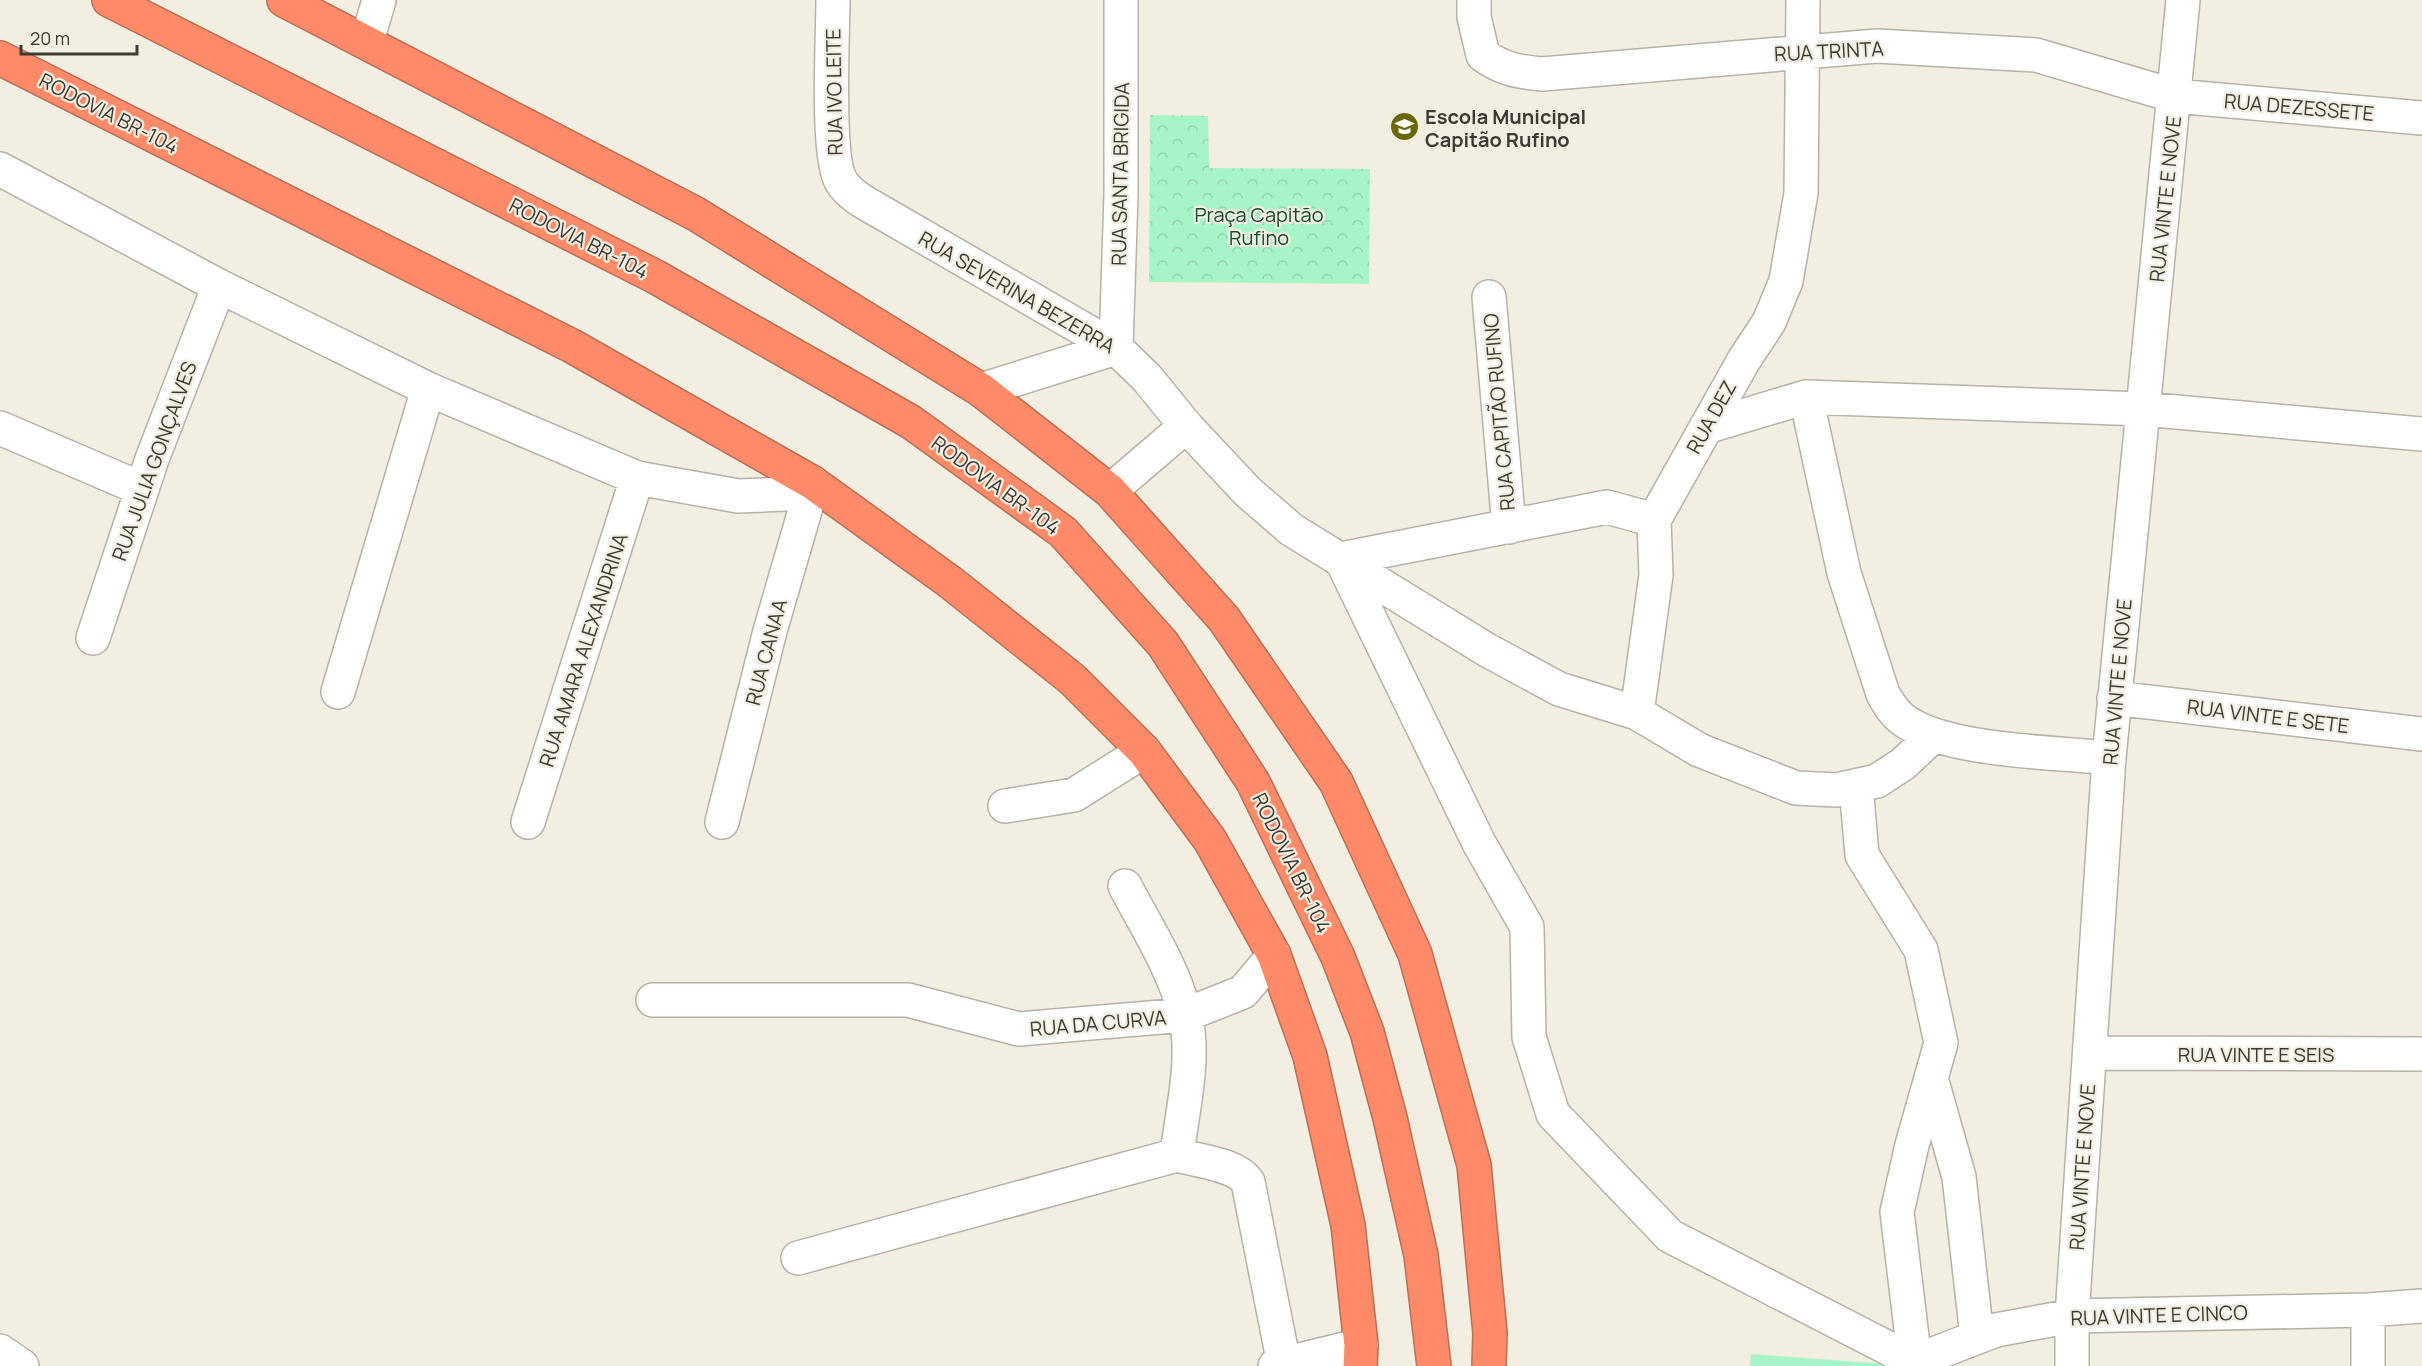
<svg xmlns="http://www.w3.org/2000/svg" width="2422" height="1366" font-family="Manrope,sans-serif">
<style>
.forest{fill:url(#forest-crowns)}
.pitch{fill:#a8f4c9}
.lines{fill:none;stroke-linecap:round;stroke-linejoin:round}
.minor-casing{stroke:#b6b2a6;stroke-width:36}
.highway-casing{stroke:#ba6e57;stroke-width:36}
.minor{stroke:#fff;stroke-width:33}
.highway{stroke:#fe8a6a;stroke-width:33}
.labels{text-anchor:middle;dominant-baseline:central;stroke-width:4.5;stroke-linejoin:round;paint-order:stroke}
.street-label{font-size:20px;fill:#3c3a35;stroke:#f2eee1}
.poi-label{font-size:20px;font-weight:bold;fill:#3c3a35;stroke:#f2eee1;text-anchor:start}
.park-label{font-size:20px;fill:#124e33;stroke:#f2eee1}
</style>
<defs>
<pattern id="forest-crowns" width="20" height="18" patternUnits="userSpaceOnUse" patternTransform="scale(1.5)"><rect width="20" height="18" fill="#a8f4c9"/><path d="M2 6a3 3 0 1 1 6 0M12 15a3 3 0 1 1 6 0" fill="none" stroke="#92d2ad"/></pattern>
</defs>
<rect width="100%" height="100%" fill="#f2eee1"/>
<!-- forest -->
<path class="forest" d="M1150 115 1208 116 1209 168 1370 169 1369 284 1149 282Z"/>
<!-- pitch -->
<path class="pitch" d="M1751 1354 1913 1366H1750Z"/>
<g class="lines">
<defs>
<path id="minor" d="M833 0C833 35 826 156 841 181 849 195 867 204 881 212L1116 348 1147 378 1186 426 1248 492 1292 530 1487 650 1559 689 1637 713 1699 750 1796 788 1836 790 1877 781 1903 764 1934 735
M1474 0V17L1483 55C1502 69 1519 72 1542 74L1877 46 2036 55 2175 96 2422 118
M367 41 379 0
M0 169 219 286 428 389 637 478 738 496 786 494 813 483
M1489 297 1509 527
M981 390 1116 348 1121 195V0
M1806 397 1844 573 1883 694C1889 704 1893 712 1902 719 1945 752 2055 752 2109 758
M1706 427 1806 397 2143 409 2422 434
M0 428 142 489
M1110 491 1186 426
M1341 559 1479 843 1527 927 1529 1037 1553 1114 1670 1236 1915 1362
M1341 559 1607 507 1654 520 1744 360 1769 322 1786 281 1801 193 1803 0
M93 638 152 459 219 286
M338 692 428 389
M2114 698 2422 734
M1637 713 1656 575 1654 520
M1856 786 1862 855 1921 950 1941 1043 1912 1145 1897 1212 1915 1362
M1005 806 1074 795 1144 751
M528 822 637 478
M722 822 770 631 813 483
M1125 886C1146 926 1174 969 1185 1014 1196 1059 1182 1111 1177 1155 1198 1161 1236 1164 1248 1182L1284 1364
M653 1000H908L1019 1029 1185 1015 1243 992 1274 955
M2090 1053 2422 1054
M1931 1078 1959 1177 1977 1337
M798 1258 1177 1155
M0 1351 22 1366
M1275 1366 1361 1345
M1903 1366 1996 1330 2072 1316 2368 1310 2422 1306
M2072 1366V1316L2109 758 2183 0
M2368 1366V1310"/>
<path id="highway" d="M109 0 656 277 911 422 1063 532 1163 644 1253 782 1338 957 1367 1032 1390 1118 1421 1255 1434 1366
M284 0 696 214 981 390 1110 491 1224 619 1336 782 1415 954 1474 1165 1490 1333 1489 1366
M0 58 572 346 813 483 950 582 1072 679 1144 751 1210 840 1274 955 1310 1056 1348 1225 1361 1345 1360 1366"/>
</defs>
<!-- minor casing -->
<use href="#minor" class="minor-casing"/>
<!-- highway casing -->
<use href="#highway" class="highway-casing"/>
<!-- minor -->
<use href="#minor" class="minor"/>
<!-- highway -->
<use href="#highway" class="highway"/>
</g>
<!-- icons -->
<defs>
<symbol id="school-disc" viewBox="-11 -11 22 22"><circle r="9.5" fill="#696804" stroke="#f2eee1"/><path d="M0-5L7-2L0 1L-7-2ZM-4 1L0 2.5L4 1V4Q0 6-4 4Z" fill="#fff"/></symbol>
</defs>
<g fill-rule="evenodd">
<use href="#school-disc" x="1388" y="110" width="33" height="33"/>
</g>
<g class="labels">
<!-- street labels -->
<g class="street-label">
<text transform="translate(1829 51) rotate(-3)">RUA TRINTA</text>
<text transform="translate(834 92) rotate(-91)">RUA IVO LEITE</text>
<text transform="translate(2299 107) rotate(5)">RUA DEZESSETE</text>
<text transform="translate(109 113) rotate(27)">RODOVIA BR-104</text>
<text transform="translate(1120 174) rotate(-89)">RUA SANTA BRIGIDA</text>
<text transform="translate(2165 199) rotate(-84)">RUA VINTE E NOVE</text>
<text transform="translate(579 238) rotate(27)">RODOVIA BR-104</text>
<text transform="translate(1017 292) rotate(30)">RUA SEVERINA BEZERRA</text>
<text transform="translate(1499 412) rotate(-95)">RUA CAPITÃO RUFINO</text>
<text transform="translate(1711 417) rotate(-61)">RUA DEZ</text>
<text transform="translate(154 461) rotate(-70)">RUA JULIA GONÇALVES</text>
<text transform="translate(996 485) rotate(36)">RODOVIA BR-104</text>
<text transform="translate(583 650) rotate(-72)">RUA AMARA ALEXANDRINA</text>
<text transform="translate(766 652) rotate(-75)">RUA CANAA</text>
<text transform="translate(2117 682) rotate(-85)">RUA VINTE E NOVE</text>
<text transform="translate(2268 716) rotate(7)">RUA VINTE E SETE</text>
<text transform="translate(1292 863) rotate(64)">RODOVIA BR-104</text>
<text transform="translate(1098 1023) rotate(-5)">RUA DA CURVA</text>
<text x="2256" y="1054">RUA VINTE E SEIS</text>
<text transform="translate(2082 1167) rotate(-86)">RUA VINTE E NOVE</text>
<text transform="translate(2159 1315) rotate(-2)">RUA VINTE E CINCO</text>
</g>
<!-- poi labels -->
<g class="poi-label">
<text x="1425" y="116">Escola Municipal<tspan x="1425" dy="23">Capitão Rufino</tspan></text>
</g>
<!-- park labels -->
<g class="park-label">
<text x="1259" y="214">Praça Capitão<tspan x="1259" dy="23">Rufino</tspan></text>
</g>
</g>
<!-- scale -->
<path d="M21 45v9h116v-9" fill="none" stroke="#3c3a35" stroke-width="3"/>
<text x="30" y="45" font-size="18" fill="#3c3a35" stroke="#f2eee1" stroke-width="4.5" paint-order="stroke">20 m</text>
</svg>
